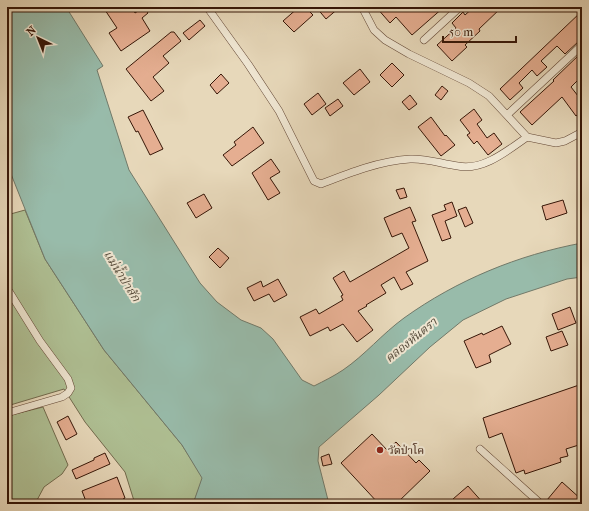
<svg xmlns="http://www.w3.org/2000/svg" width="589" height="511" font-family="'IM FELL French Canon','Noto Serif Thai',serif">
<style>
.green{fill:#afc094;stroke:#726b4e}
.water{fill:#98bbaa;stroke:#717969}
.building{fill:#e5ae91;stroke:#361607}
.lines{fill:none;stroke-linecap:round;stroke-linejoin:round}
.minor-casing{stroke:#624634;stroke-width:8}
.minor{stroke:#efe6d2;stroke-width:7}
.poi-dot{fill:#8f2418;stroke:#efe6d2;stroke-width:1.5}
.labels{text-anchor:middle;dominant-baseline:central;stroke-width:4;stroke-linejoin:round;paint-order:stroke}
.poi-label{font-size:11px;fill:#361607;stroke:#efe6d2;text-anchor:start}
.water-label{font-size:12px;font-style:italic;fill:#534838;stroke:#efe6d2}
</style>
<rect width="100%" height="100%" fill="#e7d8ba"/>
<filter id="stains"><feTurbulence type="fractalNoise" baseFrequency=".005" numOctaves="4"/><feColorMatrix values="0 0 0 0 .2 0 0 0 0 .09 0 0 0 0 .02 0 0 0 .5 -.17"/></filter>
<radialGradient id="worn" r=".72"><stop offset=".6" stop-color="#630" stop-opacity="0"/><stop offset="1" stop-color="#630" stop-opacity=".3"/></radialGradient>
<!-- green -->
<path class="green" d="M25 210 45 259 104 350 182 445 203 478 193 504H135L125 472 85 422 64 389 7 406V215Z
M43 407 68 465 62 474 44 487 36 502 37 504H7V416Z"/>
<!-- water -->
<path class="water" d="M7 7H66L103 66 97 70 129 170 200 283 217 302 241 320 261 328 273 339 302 380 314 386C324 381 334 376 343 370 365 355 382 334 404 318 457 280 518 255 582 243V277L567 279 506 299 463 320 430 347 379 395 319 447 318 461 329 504H193L202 478 182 445 104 350 45 259 7 164Z"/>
<!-- building -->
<path class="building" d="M103 7H132L135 13 144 7 148 13 142 18 150 31 121 51 109 33 117 28Z
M299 7H305L313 15 294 32 283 21Z
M316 7H340L326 19Z
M376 7H444L412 35 396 17 390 23Z
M474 7H502L479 29 480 31 465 45 467 47 452 61 437 45 456 28 452 23 463 12 465 15Z
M582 11V40L579 41 565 54 557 46 541 61 547 67 537 76 532 70 519 83 523 88 510 100 500 89Z
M200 20 205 26 189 40 183 33Z
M171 32H174L181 41 163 56 169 63 153 77 164 91 151 101 126 69Z
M582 52V76L571 87 582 101V111L576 116 562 97 532 125 520 112 554 81 553 80Z
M392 63 404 75 392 87 380 75Z
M360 69 370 82 354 95 343 83Z
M221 74 229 83 217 94 210 85Z
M442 86 448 91 441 100 435 95Z
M318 93 326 104 312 115 304 104Z
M410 95 417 104 409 110 402 102Z
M338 99 343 106 330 116 325 108Z
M474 109 482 120 477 124 487 138 494 133 502 144 488 155 477 141 474 144 467 135 470 133 460 120Z
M143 110 163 149 150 155 138 131 136 132 128 117Z
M431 117 445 136 446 135 455 145 441 156 418 127Z
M253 127 264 143 232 166 223 155 236 145 234 142Z
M271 159 280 172 270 178 280 193 268 200 252 173Z
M404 188 407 197 400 199 396 190Z
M204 194 212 208 196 218 187 203Z
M563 200 567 213 546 220 542 206Z
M452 202 457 216 445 221 451 238 442 241 432 215 446 210 444 205Z
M410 207 416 221 412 222 428 261 406 272 413 284 401 290 394 277 381 285 386 293 366 305 367 306 358 311 373 330 357 342 343 324 330 331 328 327 310 336 300 317 316 309 319 314 343 300 341 296 343 295 333 278 344 271 350 282 409 248 402 233 392 237 384 218Z
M466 207 473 223 465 227 458 210Z
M218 248 229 258 220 268 209 257Z
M278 279 287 295 274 302 269 294 254 301 247 288 261 281 263 287Z
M570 307 576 323 558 330 552 314Z
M502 326 511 344 489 355 491 362 476 368 464 341 482 333 483 335Z
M562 331 568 345 551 351 546 337Z
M582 384V444L566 449 568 456 560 458 561 462 525 474 524 470 516 473 502 433 489 438 483 418Z
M68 416 77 434 66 440 57 422Z
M372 434 387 450 396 442 416 463 419 460 430 471 396 504H379L341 463Z
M105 453 110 464 76 479 72 470 94 460V458Z
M329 454 332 464 323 466 321 457Z
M117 477 125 498 123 499 125 504H87L82 491Z
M562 482 582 500V504H552L547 500Z
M468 486 484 504H458L453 499Z"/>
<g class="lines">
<defs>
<path id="minor" d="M207 7 248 64 279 111 314 181 321 184C349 173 379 161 410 159 426 158 442 164 458 166 483 171 507 151 527 137
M362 7 374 30 385 40 409 54 469 83 489 96 527 137 556 143 565 141 582 132
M424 40 460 7
M507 115 582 45
M7 288 40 341 68 379 71 388 68 393 62 397 7 413
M480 449 541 504"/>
</defs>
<!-- minor casing -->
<use href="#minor" class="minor-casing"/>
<!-- minor -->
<use href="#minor" class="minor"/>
</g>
<!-- markers -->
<circle class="poi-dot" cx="380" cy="450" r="4"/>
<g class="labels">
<!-- poi labels -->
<g class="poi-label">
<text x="388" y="450">วัดป่าโค</text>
</g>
<!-- water labels -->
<g class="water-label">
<text transform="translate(122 276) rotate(58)">แม่น้ำป่าสัก</text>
<text transform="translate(411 340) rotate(-39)">คลองหันตรา</text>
</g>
</g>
<!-- margin -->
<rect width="589" height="511" fill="none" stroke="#e7d8ba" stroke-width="24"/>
<rect x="8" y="8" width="573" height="495" fill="none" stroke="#361607" stroke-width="2"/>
<rect x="12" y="12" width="565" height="487" fill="none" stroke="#361607"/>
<!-- north arrow -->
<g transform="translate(38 38) rotate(317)" stroke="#efe6d2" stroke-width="3" paint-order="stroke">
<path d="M0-3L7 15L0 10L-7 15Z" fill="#361607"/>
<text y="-6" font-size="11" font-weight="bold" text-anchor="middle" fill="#361607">N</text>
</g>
<!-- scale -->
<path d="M443 36v6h73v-6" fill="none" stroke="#361607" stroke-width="2"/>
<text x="449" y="36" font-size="12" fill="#361607" stroke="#efe6d2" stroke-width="3" paint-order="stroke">50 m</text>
<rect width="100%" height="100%" filter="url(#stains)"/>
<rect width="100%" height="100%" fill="url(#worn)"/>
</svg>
